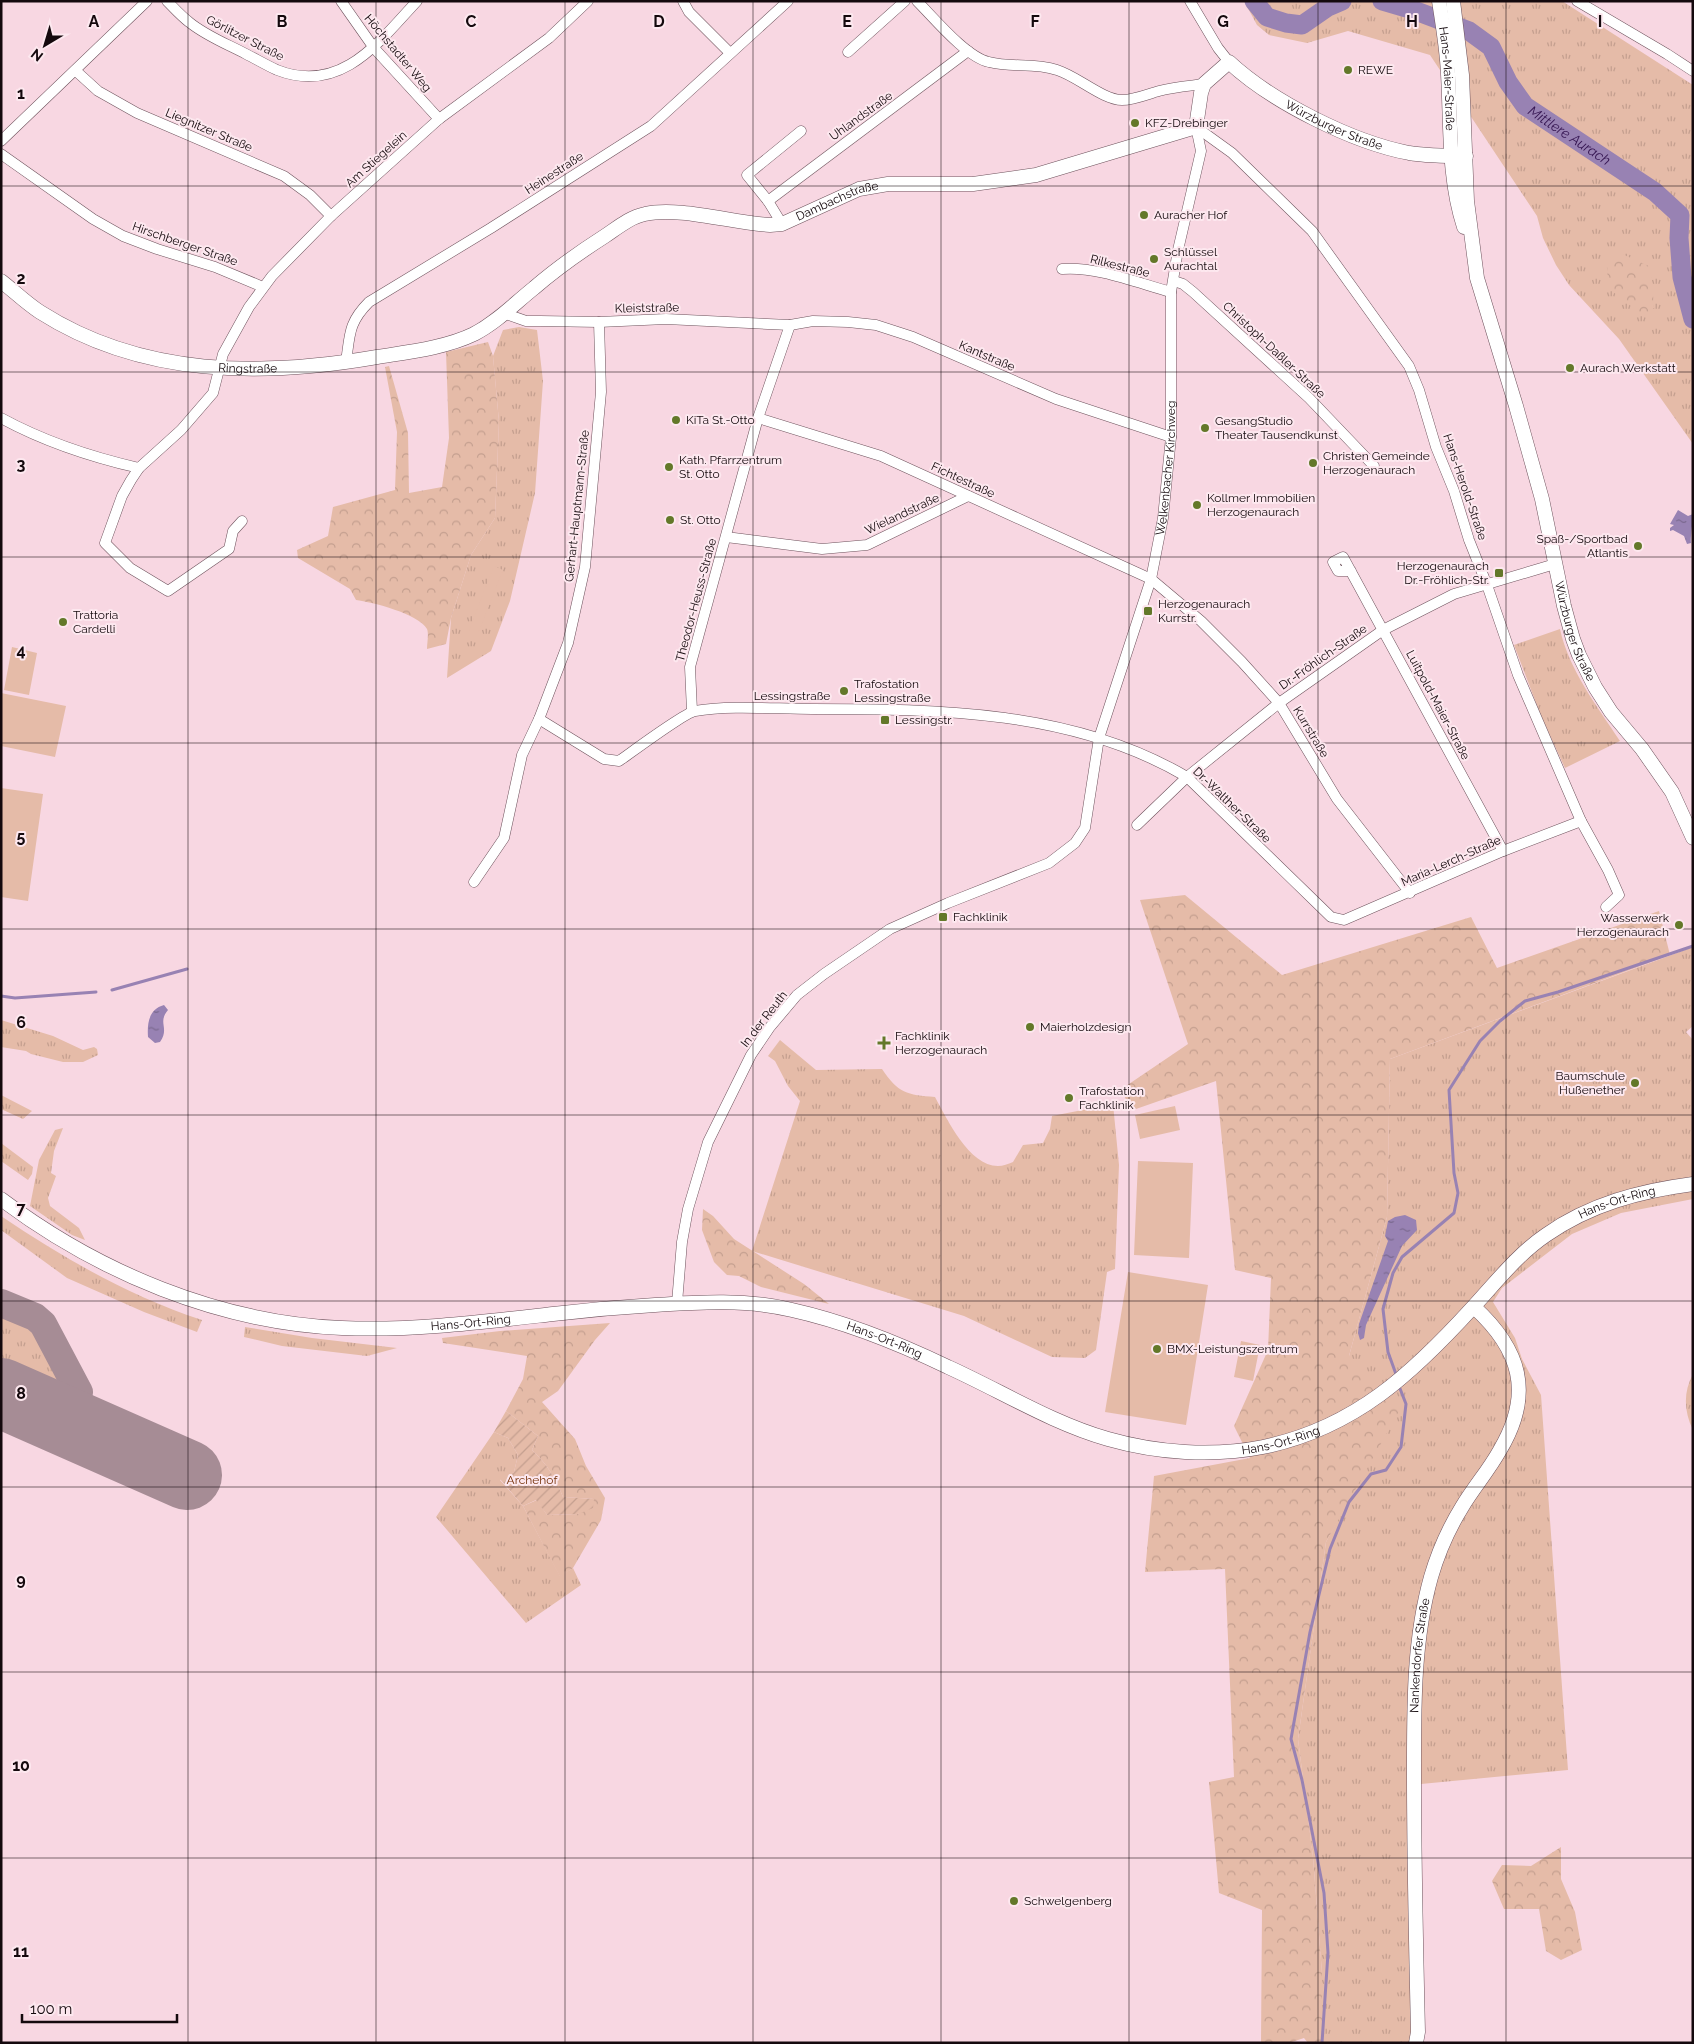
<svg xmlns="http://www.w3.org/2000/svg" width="1694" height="2044" font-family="Raleway,sans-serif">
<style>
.grass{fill:url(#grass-tufts)}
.forest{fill:url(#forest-crowns)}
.garden{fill:url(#garden-furrows)}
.pitch{fill:#e5bba8}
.water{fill:url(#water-ripples)}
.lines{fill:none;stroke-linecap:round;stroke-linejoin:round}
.stream{stroke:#9882b3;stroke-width:3}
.river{stroke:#9882b3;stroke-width:19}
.taxiway{stroke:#a68c95;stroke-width:28}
.runway{stroke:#a68c95;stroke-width:70}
.street-casing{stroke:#6d525c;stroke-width:11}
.secondary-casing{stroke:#6d525c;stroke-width:15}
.street{stroke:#fff;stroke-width:10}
.secondary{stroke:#fff;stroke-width:14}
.grid{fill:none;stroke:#14090d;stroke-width:1;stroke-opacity:0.55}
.poi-dot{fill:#637829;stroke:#fde8ef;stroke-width:2}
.labels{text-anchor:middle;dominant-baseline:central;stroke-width:4;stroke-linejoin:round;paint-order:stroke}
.street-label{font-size:12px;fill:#14090d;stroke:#fde8ef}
.poi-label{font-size:12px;fill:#14090d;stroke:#fde8ef;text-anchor:start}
.park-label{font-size:12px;fill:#75320a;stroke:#fde8ef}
.water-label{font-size:14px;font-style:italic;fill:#361652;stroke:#fde8ef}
.grid-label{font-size:16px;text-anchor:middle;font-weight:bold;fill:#14090d;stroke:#fde8ef;stroke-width:4;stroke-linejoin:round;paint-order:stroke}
</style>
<defs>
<pattern id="grass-tufts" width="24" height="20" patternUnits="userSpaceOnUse" patternTransform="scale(1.25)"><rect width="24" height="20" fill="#e5bba8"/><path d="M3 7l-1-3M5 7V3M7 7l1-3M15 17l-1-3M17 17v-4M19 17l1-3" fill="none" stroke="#c49f8f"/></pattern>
<pattern id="forest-crowns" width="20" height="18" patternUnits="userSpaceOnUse" patternTransform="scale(1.25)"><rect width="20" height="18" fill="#e5bba8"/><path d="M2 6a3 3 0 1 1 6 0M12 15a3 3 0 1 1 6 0" fill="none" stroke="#c49f8f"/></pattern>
<pattern id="garden-furrows" width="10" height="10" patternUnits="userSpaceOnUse" patternTransform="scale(1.25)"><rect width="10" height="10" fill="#e5bba8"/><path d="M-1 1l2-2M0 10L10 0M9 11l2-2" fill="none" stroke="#c49f8f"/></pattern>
<pattern id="water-ripples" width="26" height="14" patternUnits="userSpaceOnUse" patternTransform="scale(1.25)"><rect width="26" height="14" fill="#9882b3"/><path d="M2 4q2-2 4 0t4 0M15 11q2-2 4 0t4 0" fill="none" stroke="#7b6990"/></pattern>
</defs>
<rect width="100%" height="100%" fill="#f8d7e2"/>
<!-- grass -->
<path class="grass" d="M1244 1H1562L1693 85V444L1619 339 1569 285 1556 265 1543 238 1537 216 1430 55 1348 31 1307 43 1269 35 1257 25Z
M519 327 537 330 543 381 535 493 510 601 491 651 447 678 451 618 471 555 495 518 499 422 493 356 503 330Z
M1560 629C1569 670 1597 706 1620 741L1565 768 1541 716 1514 645Z
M1693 947V1026L1686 1032 1693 1040V1199L1621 1213 1572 1234 1502 1288 1493 1302 1515 1338 1522 1359 1541 1395 1568 1770 1421 1784 1420 2043H1322V1973L1313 1857 1298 1739 1326 1542 1357 1483 1349 1356 1387 1217 1390 1059Z
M1 1020 53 1036 83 1050 94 1047 97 1049 98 1055 83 1062H63L31 1054 26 1051 1 1047Z
M780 1040 816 1070 882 1069C898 1093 907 1095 935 1097 947 1119 969 1166 998 1166 1003 1166 1008 1164 1013 1162L1023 1145 1043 1143 1050 1129 1052 1116 1113 1104 1119 1165 1115 1269 1107 1272 1096 1350 1085 1358 1052 1357 964 1316 752 1251 800 1101 788 1086 775 1061 768 1056Z
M1 1095 32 1111 23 1119 1 1109Z
M63 1128 54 1151 51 1173 56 1176 48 1198 50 1206 79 1228 85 1240 72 1235 30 1206 39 1160 55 1130Z
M1 1143 33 1167 32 1174 28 1180 1 1161Z
M1 1216C65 1259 129 1296 202 1320L197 1332 144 1312 67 1278 1 1230Z
M1 1309 36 1325 66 1379 63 1389C43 1399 20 1382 1 1374Z
M245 1327 312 1338 397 1348 367 1356 282 1346 244 1337Z
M1693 1374V1430C1684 1412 1683 1392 1693 1374Z
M494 1432 508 1438 518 1455 514 1472 500 1480 523 1506 560 1576 573 1568 581 1585 526 1623 436 1517Z"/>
<!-- forest -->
<path class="forest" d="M1622 254 1651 267 1654 308 1644 316 1608 288 1607 262Z
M488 342 493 356 499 422 495 518 471 555 451 618 446 644 427 649C427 643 429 634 427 629 419 614 372 602 356 600L350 589 298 558 297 550 328 536 333 507 395 490 397 432 385 367 389 366 408 433 409 493 442 487 449 438 446 352Z
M1185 895 1282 975 1471 917 1497 968 1659 911 1670 955 1390 1059 1387 1217 1349 1356 1402 1406 1326 1542 1298 1739 1313 1857 1322 1973V2043H1308L1304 2038 1289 2043H1261L1262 1910 1219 1893 1209 1782 1234 1777 1225 1569 1145 1572 1154 1476 1250 1458 1234 1426 1268 1350 1271 1278 1235 1270 1216 1081 1136 1109 1125 1098 1126 1086 1188 1044 1140 900Z
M703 1209 713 1216 734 1239 804 1284 829 1304 761 1287 739 1276 727 1275 714 1262 702 1230Z
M610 1323 595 1340 558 1391 542 1402 575 1439 586 1466 605 1498 601 1520 573 1568 560 1577 523 1506 537 1500 547 1515 578 1514 594 1499 563 1497C555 1477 547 1464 532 1450L538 1436 506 1411 523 1379 527 1356 443 1343 442 1338 500 1331Z
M1561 1847V1879L1575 1912 1582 1950 1561 1960 1546 1951 1539 1909H1504L1492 1881 1502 1865 1531 1866Z"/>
<!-- garden -->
<path class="garden" d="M506 1411 538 1436 532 1450C547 1464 555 1477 563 1497L594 1499 593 1508 578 1514 547 1515 536 1500 523 1506 500 1479 514 1472 518 1455 508 1438 494 1432Z"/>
<!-- pitch -->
<path class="pitch" d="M494 566 503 570 478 633 469 630Z
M12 647 37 653 29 695 4 690Z
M1 693 66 706 55 757 1 746Z
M1 788 43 794 28 901 1 897Z
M1175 1106 1180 1130 1140 1139 1135 1115Z
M1138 1161 1193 1163 1189 1258 1134 1255Z
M1128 1272 1208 1285 1186 1425 1105 1412Z
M1241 1341 1260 1345 1253 1381 1234 1377Z"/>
<!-- water -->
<path class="water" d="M1678 510 1688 516 1693 514C1693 522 1690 539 1691 543L1687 544 1684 536 1673 530 1670 531V528L1674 525 1670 524Z
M164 1005 168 1010C157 1023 170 1028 160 1042L155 1043 148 1037C147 1023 149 1009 164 1005Z
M1405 1215 1416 1220 1417 1230 1402 1246 1366 1325 1364 1338 1360 1340 1358 1333 1359 1324 1388 1241 1385 1236 1388 1221 1395 1217Z"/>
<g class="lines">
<!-- stream -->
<path class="stream" d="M112 990 187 969
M1 996 15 998 96 992
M1397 1377 1388 1352 1383 1309 1393 1273 1402 1257 1454 1213 1458 1193 1454 1173 1449 1090 1480 1041 1500 1021 1525 1001 1558 992 1693 946
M1322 2043 1328 1953 1324 1893 1302 1780 1291 1739 1310 1632 1330 1549 1349 1502 1371 1474 1386 1470 1401 1447 1406 1404 1399 1386"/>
<!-- river -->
<g class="river">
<path d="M1254 1 1267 17 1286 23 1302 25 1328 7 1342 1"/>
<path id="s1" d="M1382 1 1416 11 1469 31 1491 47 1508 82 1525 106 1655 192 1680 215 1679 238 1682 277 1693 319"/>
</g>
<!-- taxiway -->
<path class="taxiway" d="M1 1303 35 1317 43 1324 79 1392 69 1423"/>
<!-- runway -->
<path class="runway" d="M1 1393 187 1475"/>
<defs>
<g id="street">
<path d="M167 1C174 8 181 16 189 22 206 36 227 44 246 54 256 59 266 65 277 70 341 95 379 42 417 1"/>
<path d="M341 1 374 48 439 119"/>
<path d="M683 1 689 12 730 53"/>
<path d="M917 1C934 18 966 57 989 62 1011 68 1034 62 1057 70 1077 76 1103 100 1122 100 1134 100 1148 94 1159 91 1174 87 1189 86 1204 84"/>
<path d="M1190 1 1218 48 1229 62"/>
<path d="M1577 1 1667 54 1693 71"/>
<path d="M848 52 905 1"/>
<path d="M76 71 98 91 137 113 284 176 310 195 331 216"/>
<path d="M1196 127 1232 153 1312 231 1409 366 1419 390 1436 447 1454 491 1469 540 1487 585 1518 675 1581 821 1608 870 1619 895 1606 907"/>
<path d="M1 141 147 1"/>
<path d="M1 154 93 219 123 236 157 249 215 267 263 287"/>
<path d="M768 201 968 51"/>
<path d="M782 224 768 201 747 175 801 131"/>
<path d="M1062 269C1096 266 1138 283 1171 292"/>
<path d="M1174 281 1183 284 1193 292 1309 398 1374 466"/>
<path d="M506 314 526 321H540L599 322 666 319 790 325 813 321 848 322 876 325 913 337 1056 399 1171 437"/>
<path d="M346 362C350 335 348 323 369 302L491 228 651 126 788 1"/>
<path d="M1 418C45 442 91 457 139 468"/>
<path d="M758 418 881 456 1151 579 1201 621 1242 662 1279 703 1337 799 1410 893"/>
<path d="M242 521 233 531 229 549 168 591 130 568 105 543 122 496 131 480 139 468 181 430 213 393 223 354 249 307 272 276 331 216 439 119 549 38 588 1"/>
<path d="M726 537 822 549 867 545 968 496"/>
<path d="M1351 571H1338L1333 562 1343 557C1397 655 1450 753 1503 851"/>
<path d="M692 711 690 667 758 418 790 325"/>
<path d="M539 719 604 759 619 761C632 752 684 713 695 711 730 705 775 709 812 709 939 709 1074 710 1187 777L1331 917 1344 920 1503 851 1581 821"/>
<path d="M1137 825 1187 777 1279 703 1383 630 1454 594 1555 564"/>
<path d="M474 882 504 838 522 755 539 719 568 643 585 567 601 392 599 322"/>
<path id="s2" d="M677 1303 682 1242 688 1209 708 1142 751 1055 770 1027 797 995 824 974 890 929 948 903 1049 863 1075 843 1085 828 1099 738 1151 579 1163 518 1171 437V292L1178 250 1201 151 1196 127"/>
</g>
<g id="secondary">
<path id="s3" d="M1439 1C1443 26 1447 50 1448 74 1451 125 1448 178 1464 227"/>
<path id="s4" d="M1453 1 1462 75 1467 201 1477 278 1516 406 1542 499 1564 606 1573 639 1579 655 1595 687 1611 712 1642 749 1672 792 1693 838"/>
<path id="s5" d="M1 281C14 291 26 303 40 312 142 377 262 377 377 357 408 352 445 348 474 334 497 322 514 304 534 288 556 269 580 252 605 236 617 228 630 217 645 214 678 206 733 223 770 225L782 224 859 189 888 184H973L1036 175 1196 127 1201 93 1204 84 1229 62C1272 102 1352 142 1409 153 1428 156 1447 156 1466 156"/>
<path id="s6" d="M1 1199C98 1272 219 1323 342 1328 412 1331 483 1322 553 1314 587 1310 621 1307 655 1305 700 1302 747 1299 792 1310 846 1322 898 1343 948 1367 1001 1391 1052 1423 1108 1439 1157 1453 1213 1457 1263 1447 1355 1428 1413 1373 1474 1306 1497 1281 1518 1254 1546 1235 1590 1204 1640 1191 1693 1184"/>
<path id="s7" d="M1416 2043 1418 2032C1416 1946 1414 1861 1414 1775 1414 1709 1413 1641 1431 1577 1438 1553 1449 1528 1462 1507 1474 1487 1489 1470 1500 1450 1534 1393 1520 1349 1474 1307"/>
</g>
</defs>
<!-- street casing -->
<use href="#street" class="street-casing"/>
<!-- secondary casing -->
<use href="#secondary" class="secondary-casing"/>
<!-- street -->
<use href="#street" class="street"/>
<!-- secondary -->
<use href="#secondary" class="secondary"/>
</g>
<!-- grid -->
<path class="grid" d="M188 1V2043M376 1V2043M565 1V2043M753 1V2043M941 1V2043M1129 1V2043M1318 1V2043M1506 1V2043M1 186H1693M1 372H1693M1 557H1693M1 743H1693M1 929H1693M1 1115H1693M1 1301H1693M1 1487H1693M1 1672H1693M1 1858H1693"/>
<!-- markers -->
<g class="poi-dot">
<circle cx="1348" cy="70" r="5"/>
<circle cx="1135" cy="123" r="5"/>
<circle cx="1144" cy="215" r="5"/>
<circle cx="1154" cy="259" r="5"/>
<circle cx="1570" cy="368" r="5"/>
<circle cx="676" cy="420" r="5"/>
<circle cx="1205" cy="428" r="5"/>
<circle cx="1313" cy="463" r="5"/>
<circle cx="669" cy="467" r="5"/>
<circle cx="1197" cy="505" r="5"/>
<circle cx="670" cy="520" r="5"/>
<circle cx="1638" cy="546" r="5"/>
<rect x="1494" y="568" width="10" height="10" rx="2.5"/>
<rect x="1143" y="606" width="10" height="10" rx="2.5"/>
<circle cx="63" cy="622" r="5"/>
<circle cx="844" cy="691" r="5"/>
<rect x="880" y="715" width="10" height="10" rx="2.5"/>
<rect x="938" y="912" width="10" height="10" rx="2.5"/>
<circle cx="1679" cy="925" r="5"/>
<circle cx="1030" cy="1027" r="5"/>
<path d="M881.5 1035.5h5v5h5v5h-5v5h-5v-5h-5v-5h5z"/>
<circle cx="1635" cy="1083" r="5"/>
<circle cx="1069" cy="1098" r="5"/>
<circle cx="1157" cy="1349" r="5"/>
<circle cx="1014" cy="1901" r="5"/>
</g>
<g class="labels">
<!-- street labels -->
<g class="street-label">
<text transform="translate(245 38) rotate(27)">Görlitzer Straße</text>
<text transform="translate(398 53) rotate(50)">Höchstadter Weg</text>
<text stroke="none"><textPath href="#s3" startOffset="78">Hans-Maier-Straße</textPath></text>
<text transform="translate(861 116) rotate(-36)">Uhlandstraße</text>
<text stroke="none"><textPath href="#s5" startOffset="1476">Würzburger Straße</textPath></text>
<text transform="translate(209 130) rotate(23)">Liegnitzer Straße</text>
<text transform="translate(376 159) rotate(-42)">Am Stiegelein</text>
<text transform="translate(554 173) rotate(-33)">Heinestraße</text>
<text stroke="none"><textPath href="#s5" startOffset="906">Dambachstraße</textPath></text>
<text transform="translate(185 244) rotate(19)">Hirschberger Straße</text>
<text transform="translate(1120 266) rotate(14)">Rilkestraße</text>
<text transform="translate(647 308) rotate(-1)">Kleiststraße</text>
<text transform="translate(1274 350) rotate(43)">Christoph-Daßler-Straße</text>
<text transform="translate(987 356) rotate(23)">Kantstraße</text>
<text stroke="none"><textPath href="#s5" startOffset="268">Ringstraße</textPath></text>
<text stroke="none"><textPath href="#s2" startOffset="1045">Welkenbacher Kirchweg</textPath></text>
<text transform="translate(963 480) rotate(25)">Fichtestraße</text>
<text transform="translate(1465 487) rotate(71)">Hans-Herold-Straße</text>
<text transform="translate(577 506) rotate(-84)">Gerhart-Hauptmann-Straße</text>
<text transform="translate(902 514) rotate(-25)">Wielandstraße</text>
<text transform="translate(696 600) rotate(-75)">Theodor-Heuss-Straße</text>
<text stroke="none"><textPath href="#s4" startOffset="645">Würzburger Straße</textPath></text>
<text transform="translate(1323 657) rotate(-35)">Dr.-Fröhlich-Straße</text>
<text x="792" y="696">Lessingstraße</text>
<text transform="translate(1438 705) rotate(62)">Luitpold-Maier-Straße</text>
<text transform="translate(1311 732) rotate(59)">Kurrstraße</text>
<text transform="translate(1232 805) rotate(44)">Dr.-Walther-Straße</text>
<text transform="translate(1451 861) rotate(-24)">Maria-Lerch-Straße</text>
<text transform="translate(764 1019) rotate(-52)">In der Reuth</text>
<text stroke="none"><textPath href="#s6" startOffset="1759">Hans-Ort-Ring</textPath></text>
<text stroke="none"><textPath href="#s6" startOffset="499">Hans-Ort-Ring</textPath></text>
<text stroke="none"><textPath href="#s6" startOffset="919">Hans-Ort-Ring</textPath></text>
<text stroke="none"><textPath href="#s6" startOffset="1339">Hans-Ort-Ring</textPath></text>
<text stroke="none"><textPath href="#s7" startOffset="388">Nankendorfer Straße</textPath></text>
</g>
<!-- poi labels -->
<g class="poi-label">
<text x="1358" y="70">REWE</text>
<text x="1145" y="123">KFZ-Drebinger</text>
<text x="1154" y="215">Auracher Hof</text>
<text x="1164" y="252">Schlüssel<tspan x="1164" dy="14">Aurachtal</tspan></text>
<text x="1580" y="368">Aurach Werkstatt</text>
<text x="686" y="420">KiTa St.-Otto</text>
<text x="1215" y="421">GesangStudio<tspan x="1215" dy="14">Theater Tausendkunst</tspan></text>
<text x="1323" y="456">Christen Gemeinde<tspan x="1323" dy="14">Herzogenaurach</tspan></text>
<text x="679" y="460">Kath. Pfarrzentrum<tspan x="679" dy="14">St. Otto</tspan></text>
<text x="1207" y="498">Kollmer Immobilien<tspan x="1207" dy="14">Herzogenaurach</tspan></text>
<text x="680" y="520">St. Otto</text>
<text x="1628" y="539" text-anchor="end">Spaß-/Sportbad<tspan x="1628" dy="14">Atlantis</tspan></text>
<text x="1489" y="566" text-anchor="end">Herzogenaurach<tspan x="1489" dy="14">Dr.-Fröhlich-Str.</tspan></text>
<text x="1158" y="604">Herzogenaurach<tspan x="1158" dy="14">Kurrstr.</tspan></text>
<text x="73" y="615">Trattoria<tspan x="73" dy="14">Cardelli</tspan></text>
<text x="854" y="684">Trafostation<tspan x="854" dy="14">Lessingstraße</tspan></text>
<text x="895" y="720">Lessingstr.</text>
<text x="953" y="917">Fachklinik</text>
<text x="1669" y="918" text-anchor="end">Wasserwerk<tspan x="1669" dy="14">Herzogenaurach</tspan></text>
<text x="1040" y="1027">Maierholzdesign</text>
<text x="895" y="1036">Fachklinik<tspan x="895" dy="14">Herzogenaurach</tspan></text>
<text x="1625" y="1076" text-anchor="end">Baumschule<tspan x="1625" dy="14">Hußenether</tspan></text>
<text x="1079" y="1091">Trafostation<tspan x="1079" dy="14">Fachklinik</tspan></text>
<text x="1167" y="1349">BMX-Leistungszentrum</text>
<text x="1024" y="1901">Schwelgenberg</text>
</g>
<!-- park labels -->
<g class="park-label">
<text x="532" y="1480">Archehof</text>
</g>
<!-- water labels -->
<g class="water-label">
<text stroke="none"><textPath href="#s1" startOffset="241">Mittlere Aurach</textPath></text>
</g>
</g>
<g class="grid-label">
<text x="94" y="27">A</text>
<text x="282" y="27">B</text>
<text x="471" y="27">C</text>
<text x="659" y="27">D</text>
<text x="847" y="27">E</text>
<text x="1035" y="27">F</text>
<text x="1223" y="27">G</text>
<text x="1412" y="27">H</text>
<text x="1600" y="27">I</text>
<text x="21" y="99">1</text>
<text x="21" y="284">2</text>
<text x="21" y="470">3</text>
<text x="21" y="656">4</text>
<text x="21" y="842">5</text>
<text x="21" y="1028">6</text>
<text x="21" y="1214">7</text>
<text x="21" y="1399">8</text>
<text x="21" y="1585">9</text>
<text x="21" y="1771">10</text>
<text x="21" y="1957">11</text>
</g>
<!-- border -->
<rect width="1694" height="2044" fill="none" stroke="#14090d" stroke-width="5"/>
<!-- north arrow -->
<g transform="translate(45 45) rotate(218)" stroke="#fde8ef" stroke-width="4" paint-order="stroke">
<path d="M0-4L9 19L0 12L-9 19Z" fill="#14090d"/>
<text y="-8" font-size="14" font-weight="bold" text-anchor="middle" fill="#14090d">N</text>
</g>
<!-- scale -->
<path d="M22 2014v8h155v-8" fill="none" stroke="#14090d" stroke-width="2.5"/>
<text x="30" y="2014" font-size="15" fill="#14090d" stroke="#fde8ef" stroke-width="4" paint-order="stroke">100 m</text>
</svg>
